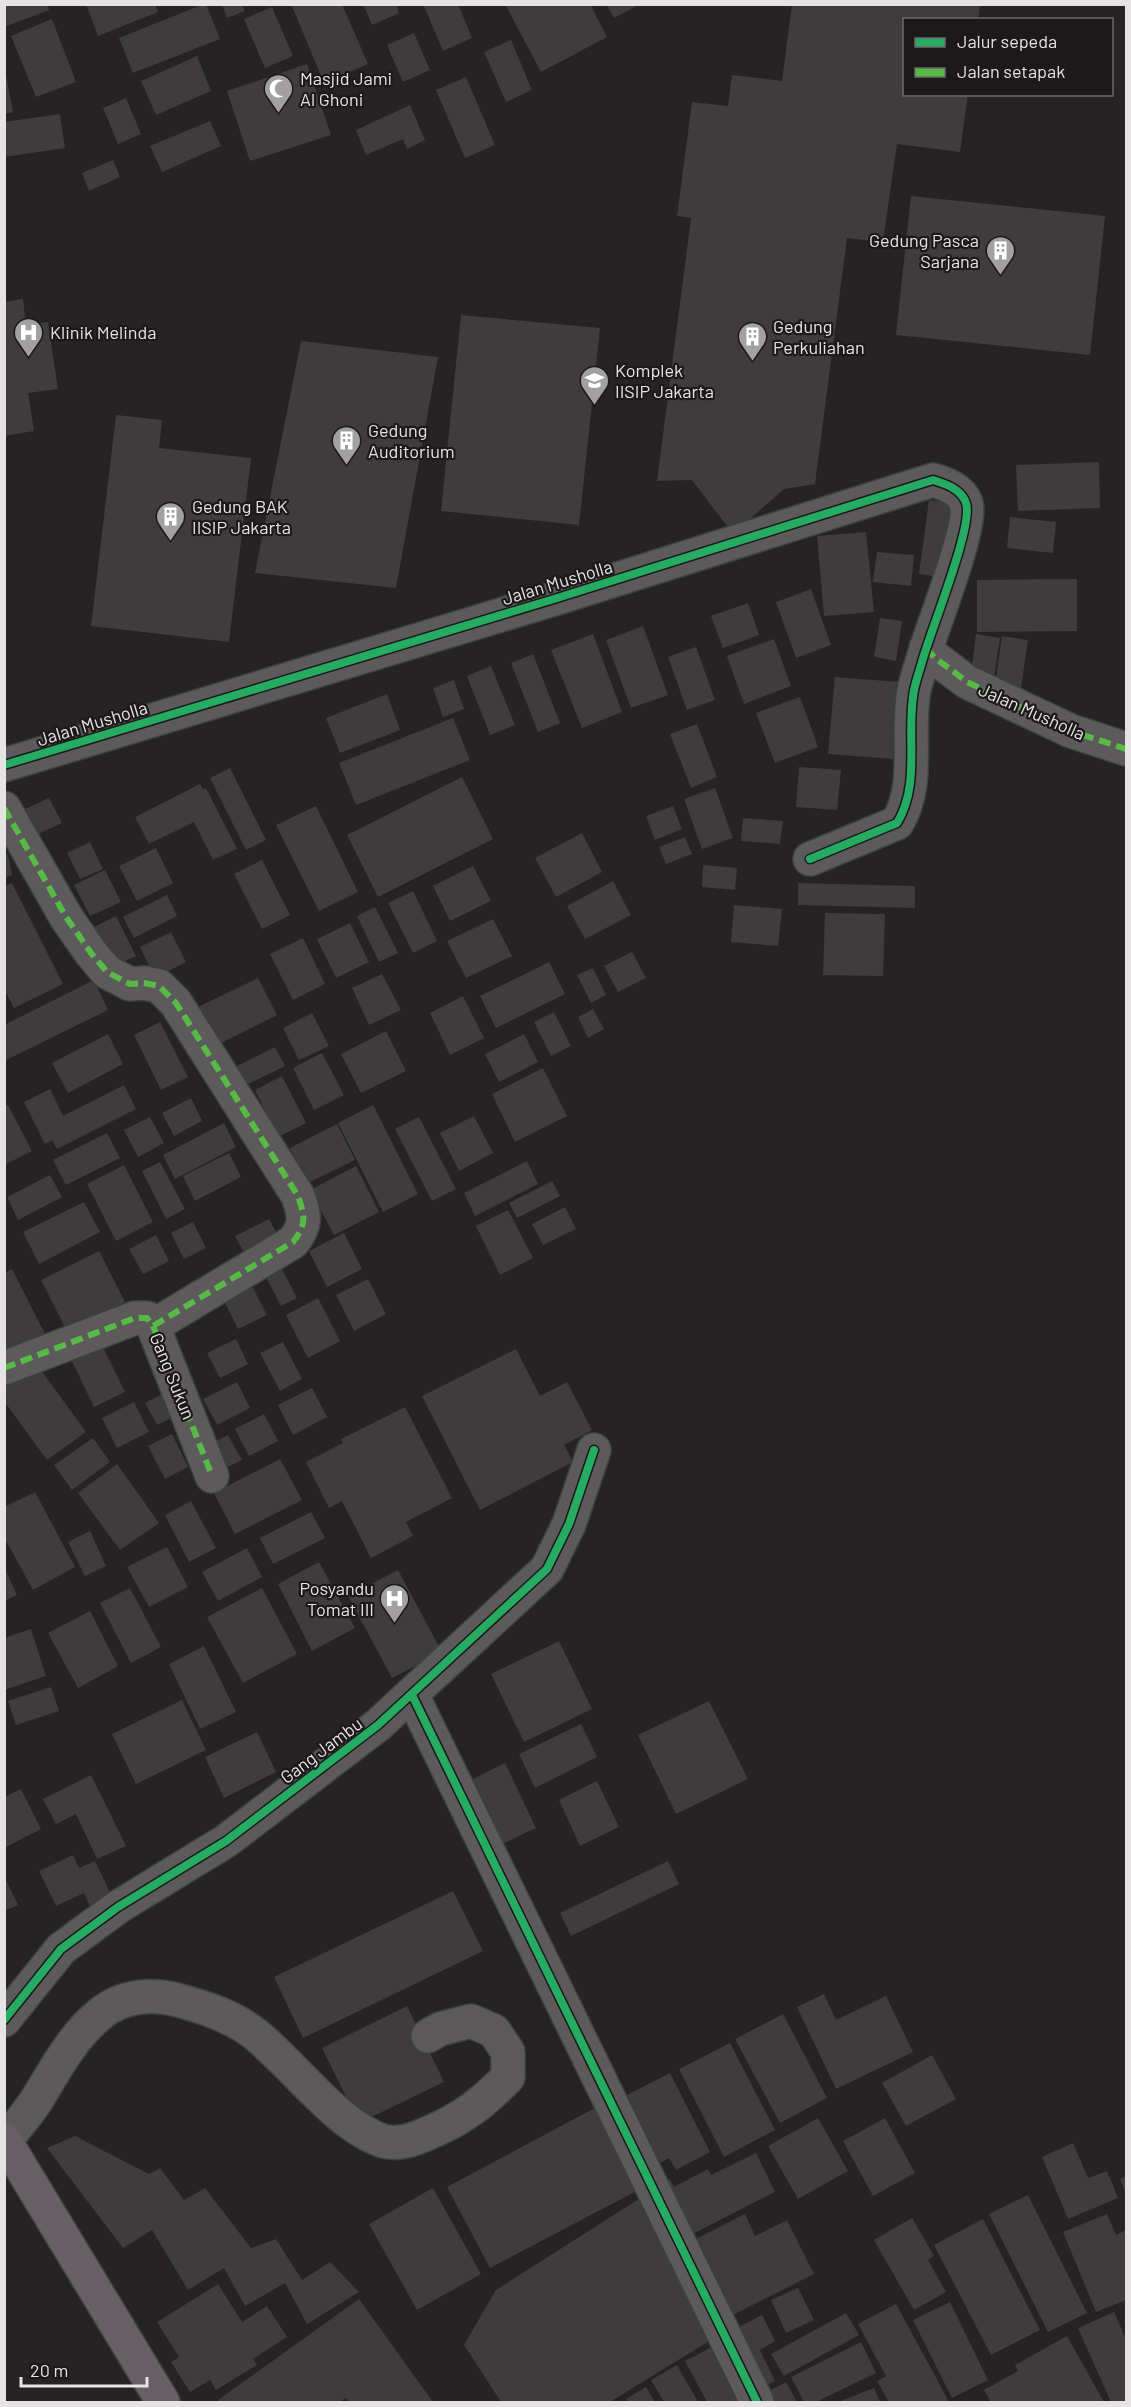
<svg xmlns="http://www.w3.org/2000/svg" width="1131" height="2407" font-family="Barlow,sans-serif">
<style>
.building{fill:#3e3c3c}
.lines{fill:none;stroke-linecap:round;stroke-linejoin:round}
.minor-casing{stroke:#414040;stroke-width:36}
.major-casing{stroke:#414040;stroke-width:36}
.minor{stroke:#5c5a5b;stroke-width:33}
.major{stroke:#666065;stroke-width:33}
.quiet{stroke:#58b947;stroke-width:6;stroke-dasharray:12 6;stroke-linecap:butt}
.cycleway-casing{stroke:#1c191a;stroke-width:11}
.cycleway{stroke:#26ab63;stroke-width:8}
.labels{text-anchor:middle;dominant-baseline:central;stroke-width:4.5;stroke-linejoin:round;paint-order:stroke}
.poi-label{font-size:18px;fill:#e5e3e4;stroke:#1c191a;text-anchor:start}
.street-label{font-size:18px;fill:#e5e3e4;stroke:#1c191a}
</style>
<rect width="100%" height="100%" fill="#252324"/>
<!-- building -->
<path class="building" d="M4 4H47L49 10 4 27Z
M86 4H155L158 12 98 36Z
M204 4H206L220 39 133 73 119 38Z
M222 4H242L245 11 227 18Z
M291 4H342L368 64 324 83Z
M363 4H396L399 13 372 25Z
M423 4H458L472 38 443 51Z
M505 4H590L607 37 541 72Z
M606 4H641L614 18Z
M792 4H980L978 20H904V94H968L960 152 897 144 883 242 847 238 815 484 784 489 733 534 692 480 657 481 691 218 677 216 692 102 728 106 732 75 782 81Z
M272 7 293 56 265 68 244 19Z
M52 19 76 82 36 97 11 36Z
M414 33 430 70 403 82 387 45Z
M511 40 532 90 506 102 484 52Z
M197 56 211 91 156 115 141 81Z
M307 64 331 135 250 161 227 91Z
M4 65 13 112 4 114Z
M466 77 495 145 465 158 436 90Z
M126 98 141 134 118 144 103 108Z
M410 105 425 140 407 149 403 139 366 155 356 130Z
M60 114 65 148 4 157V122Z
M210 121 221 146 162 172 150 146Z
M113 160 120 177 89 191 82 173Z
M911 196 1105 216 1090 355 896 335Z
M23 299 26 325 48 322 58 389 28 393 34 431 4 436V302Z
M461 315 600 328 579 525 441 511Z
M301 341 438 357 396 588 255 573Z
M116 415 162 420 159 448 251 458 229 642 91 626Z
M1099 462 1100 508 1018 511 1016 465Z
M929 500 957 504 946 578 919 574Z
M1010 517 1056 522 1053 553 1007 548Z
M866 532 874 612 824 616 817 536Z
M877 552 914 555 911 586 873 582Z
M1077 579V631L977 632V580Z
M811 589 831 645 796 658 776 602Z
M748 603 759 635 723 648 711 616Z
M880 618 902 621 896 661 874 657Z
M643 626 668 695 631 708 606 640Z
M593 634 622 712 582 728 551 650Z
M976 634 1000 638 993 684 970 681Z
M1002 636 1028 640 1021 688 995 685Z
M774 639 791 686 744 704 727 656Z
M696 647 715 700 687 710 668 657Z
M533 654 560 723 538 732 511 663Z
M491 666 515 725 490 735 467 676Z
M835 677 900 682 893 759 828 754Z
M454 680 464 709 443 717 433 688Z
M387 694 400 730 340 753 326 718Z
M800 697 818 747 775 763 756 713Z
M453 718 470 760 356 805 339 763Z
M697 724 717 777 691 788 670 734Z
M799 767 841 770 837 810 796 807Z
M230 768 266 840 246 850 210 778Z
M462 777 493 839 378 897 347 835Z
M200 784 203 789 206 788 237 849 213 860 194 822 149 844 135 817Z
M715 788 733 838 702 849 684 799Z
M49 798 62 823 38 834 25 809Z
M316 806 358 892 319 911 276 825Z
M673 806 682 829 655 840 646 816Z
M743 818 783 821 780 844 741 841Z
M582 833 602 872 556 897 535 858Z
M685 837 692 854 666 864 659 847Z
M90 842 103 869 80 879 67 853Z
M156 848 173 883 137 901 119 866Z
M4 851 8 855 12 875 4 878Z
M262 860 290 915 262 929 234 874Z
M703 865 737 868 735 890 702 887Z
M473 866 491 901 450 921 433 886Z
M105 870 121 902 90 916 74 885Z
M613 881 631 915 585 939 567 906Z
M12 883 63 984 14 1008 4 989V886Z
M798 883 915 886V908L798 905Z
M413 891 437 941 413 953 388 903Z
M167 895 177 916 134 938 123 917Z
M734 905 782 909 778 946 731 942Z
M375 907 398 953 379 962 357 916Z
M825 913 885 914 883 976 823 975Z
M116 916 136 956 111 968 90 929Z
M493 919 512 956 466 978 447 941Z
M350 923 369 962 336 978 317 939Z
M171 932 186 962 155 978 140 947Z
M303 938 325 984 293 1000 270 954Z
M632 952 646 978 618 992 604 966Z
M549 962 565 994 496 1028 480 996Z
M593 968 606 995 591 1003 577 975Z
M382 974 401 1010 369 1025 352 988Z
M258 978 277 1015 213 1047 194 1009Z
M94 980 108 1010 4 1061V1025Z
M463 996 484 1038 450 1055 430 1013Z
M593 1009 604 1029 588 1038 578 1017Z
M554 1012 571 1046 551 1056 534 1022Z
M312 1013 329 1046 299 1060 283 1028Z
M160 1022 188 1077 161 1090 134 1035Z
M386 1031 406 1071 361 1093 341 1054Z
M108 1034 123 1064 68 1093 52 1063Z
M524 1034 538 1062 499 1082 485 1054Z
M275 1047 285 1066 234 1091 225 1072Z
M322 1053 344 1095 314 1110 293 1068Z
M543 1068 567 1116 515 1142 492 1094Z
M282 1076 306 1123 278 1137 255 1090Z
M124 1085 136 1109 57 1149 52 1140 45 1144 24 1102 50 1089 63 1116Z
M191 1098 202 1121 174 1136 162 1113Z
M8 1105 32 1151 4 1165V1107Z
M373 1105 418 1194 383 1212 338 1123Z
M474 1116 493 1153 459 1171 440 1133Z
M150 1117 164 1143 138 1157 124 1130Z
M419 1117 456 1189 432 1201 395 1129Z
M224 1123 236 1147 175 1179 163 1155Z
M337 1124 355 1160 308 1183 290 1148Z
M107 1133 120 1158 66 1185 53 1160Z
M229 1153 241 1177 195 1201 183 1176Z
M527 1161 538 1184 475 1216 464 1193Z
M160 1162 185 1209 166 1219 142 1171Z
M124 1165 153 1222 116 1241 87 1184Z
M356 1166 379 1212 334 1235 310 1190Z
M50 1175 62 1197 18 1220 7 1197Z
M552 1181 560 1196 517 1218 509 1203Z
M84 1202 100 1232 39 1264 23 1232Z
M565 1207 576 1229 543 1245 532 1224Z
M508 1210 533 1258 500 1275 476 1226Z
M269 1219 283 1245 249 1262 235 1236Z
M193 1222 206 1248 184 1259 171 1233Z
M344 1233 362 1269 327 1287 309 1251Z
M156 1235 169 1261 143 1274 129 1249Z
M99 1251 125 1302 67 1331 41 1280Z
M281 1267 297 1298 281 1306 265 1275Z
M12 1269 46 1336 4 1355V1273Z
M368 1279 386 1314 354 1331 336 1295Z
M249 1280 267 1315 238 1329 221 1295Z
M318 1298 340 1341 308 1358 286 1315Z
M236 1339 248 1364 220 1378 207 1353Z
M100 1341 125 1392 94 1407 69 1355Z
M283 1342 302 1379 280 1391 260 1353Z
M516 1349 540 1396 567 1382 592 1430 564 1445 573 1462 480 1510 422 1396Z
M35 1362 86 1432 47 1460 4 1401V1384Z
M237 1382 250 1408 217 1425 203 1399Z
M312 1388 327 1417 293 1435 278 1405Z
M162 1394 174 1417 157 1425 145 1403Z
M134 1402 149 1432 117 1448 102 1418Z
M405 1407 452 1498 406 1522 413 1536 371 1558 342 1501 329 1508 306 1462 343 1443 341 1439Z
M264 1414 278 1441 249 1456 235 1429Z
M172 1434 188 1467 165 1479 148 1446Z
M228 1435 242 1460 220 1471 207 1445Z
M93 1438 110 1462 72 1490 54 1465Z
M280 1459 302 1500 235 1534 214 1493Z
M117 1464 159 1523 120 1550 78 1493Z
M35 1492 75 1567 33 1590 4 1537V1507Z
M191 1501 216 1548 189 1562 165 1515Z
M311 1512 325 1538 273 1564 260 1538Z
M90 1531 106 1566 85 1576 68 1542Z
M167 1547 188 1587 149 1607 127 1567Z
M247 1548 262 1577 218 1601 202 1572Z
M319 1562 355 1628 312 1651 278 1584Z
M4 1567 17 1595 4 1601Z
M398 1570 442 1652 392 1678 348 1596Z
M130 1588 161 1647 131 1663 100 1603Z
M262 1588 297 1654 243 1683 207 1617Z
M90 1611 118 1666 78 1688 48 1633Z
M31 1629 46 1676 4 1690V1638Z
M559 1641 592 1709 524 1742 491 1674Z
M204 1646 236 1712 200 1729 169 1664Z
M51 1687 59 1711 16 1725 8 1701Z
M182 1700 206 1750 136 1784 112 1734Z
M709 1701 748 1779 676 1814 638 1735Z
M581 1724 597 1757 535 1788 519 1754Z
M257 1732 276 1772 224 1798 205 1757Z
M505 1763 536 1828 502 1844 471 1780Z
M91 1775 126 1846 97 1859 76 1814 56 1824 43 1799Z
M597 1781 619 1827 580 1846 559 1800Z
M21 1789 41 1829 4 1848V1797Z
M73 1855 79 1868 95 1861 117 1907 95 1918 84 1893 56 1906 39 1871Z
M668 1861 679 1884 571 1936 560 1913Z
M4 1876 18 1905 4 1911Z
M453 1891 483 1951 303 2038 274 1977Z
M824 1994 836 2020 886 1996 913 2052 836 2089 797 2007Z
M407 2006 444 2082 359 2123 322 2048Z
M783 2014 827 2098 780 2123 735 2039Z
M730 2043 775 2130 724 2157 679 2069Z
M932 2055 956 2099 906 2126 882 2083Z
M670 2073 710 2152 676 2170 669 2158 649 2169 615 2101Z
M604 2103 648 2185 490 2268 447 2187Z
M818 2118 848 2171 798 2199 768 2146Z
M885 2118 915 2173 873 2196 843 2141Z
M75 2136 149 2174 160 2168 184 2200 205 2188 251 2248 276 2239 302 2280 330 2262 359 2292 307 2324 285 2283 245 2306 224 2268 188 2290 152 2230 123 2248 47 2148Z
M1073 2143 1088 2178 1107 2171 1118 2198 1068 2219 1042 2157Z
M756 2153 775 2192 681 2240 655 2186 670 2179 674 2187 708 2169 711 2175Z
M1126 2176V2194L1120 2179Z
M433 2188 481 2274 417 2310 369 2224Z
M1028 2195 1087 2313 1048 2332 989 2214Z
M642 2197 719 2335 610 2402H501L464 2345 496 2290Z
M745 2214 755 2236 787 2220 814 2274 723 2320 684 2245Z
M1107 2214 1116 2235 1126 2230V2300L1096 2312 1063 2232Z
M912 2218 934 2256 928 2260 946 2292 914 2310 874 2240Z
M983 2219 1040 2330 991 2355 934 2245Z
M218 2284 242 2322 267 2306 287 2337 253 2359 257 2365 216 2390 210 2380 190 2392 171 2362 179 2357 157 2322Z
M798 2288 814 2320 786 2333 771 2300Z
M359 2299 433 2402H349L346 2398 339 2402H219L218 2400Z
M950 2302 988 2380 952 2398 913 2320Z
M896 2304 933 2372 949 2402H889L877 2381 886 2376 858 2324Z
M1114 2312 1126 2339V2402H1111L1078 2328Z
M846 2313 859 2335 784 2376 771 2354Z
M762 2315 775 2341 760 2350 775 2381 760 2388 731 2331Z
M1067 2336 1104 2402H991L984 2390 1018 2371 1015 2365Z
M723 2341 756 2402H707L685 2361Z
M861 2342 876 2373 816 2402H804L791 2377Z
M677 2365 698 2402H664L651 2380Z
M786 2382 797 2402H765L761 2395Z
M646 2387 655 2402H628L626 2399Z
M874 2388 880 2402H838Z"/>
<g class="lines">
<defs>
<path id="minor" d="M926 648 934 657 967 682 1071 731 1126 749
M4 765 554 599 933 480C946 484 961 489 966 503 974 525 930 632 922 662 919 673 914 685 913 697 907 738 920 786 897 823L810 859
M4 808 66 917 91 953 107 972 130 984 144 983 159 986 176 1003 298 1196C305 1217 307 1224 293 1242L153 1326
M4 1368 135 1318H147L153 1326 212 1476
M412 1695 757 2402
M4 2020 61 1949 118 1907 226 1841 378 1725 547 1569 569 1524 594 1450
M6 2141C15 2127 27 2115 36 2101 55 2070 72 2037 100 2014 123 1995 153 1993 181 2001 207 2008 234 2017 255 2034 294 2065 336 2125 383 2141 401 2146 420 2137 435 2130 464 2118 486 2100 508 2077V2052L494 2031 471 2021 440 2029 428 2036"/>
<path id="major" d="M4 2139 163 2402"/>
</defs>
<!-- minor casing -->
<use href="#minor" class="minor-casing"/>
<!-- major casing -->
<use href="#major" class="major-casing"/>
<!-- minor -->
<use href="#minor" class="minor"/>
<!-- major -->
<use href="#major" class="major"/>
<!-- quiet -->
<path class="quiet" d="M926 648 934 657 967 682 1071 731 1126 749
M4 808 66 917 91 953 107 972 130 984 144 983 159 986 176 1003 298 1196C305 1217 307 1224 293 1242L153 1326
M4 1368 135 1318H147L153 1326 212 1476"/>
<defs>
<path id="cycleway" d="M4 765 554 599 933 480C946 484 961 489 966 503 974 525 930 632 922 662 919 673 914 685 913 697 907 738 920 786 897 823L810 859
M412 1695 757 2402
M4 2020 61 1949 118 1907 226 1841 378 1725 547 1569 569 1524 594 1450"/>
</defs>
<!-- cycleway casing -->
<use href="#cycleway" class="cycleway-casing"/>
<!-- cycleway -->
<use href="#cycleway" class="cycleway"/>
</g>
<!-- icons -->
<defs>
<symbol id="mosque-pin" viewBox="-11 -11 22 30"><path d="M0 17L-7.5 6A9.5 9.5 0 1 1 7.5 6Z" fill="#a2a0a1" stroke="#1c191a"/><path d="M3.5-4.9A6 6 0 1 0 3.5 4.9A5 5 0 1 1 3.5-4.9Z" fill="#fff"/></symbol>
<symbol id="building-pin" viewBox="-11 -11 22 30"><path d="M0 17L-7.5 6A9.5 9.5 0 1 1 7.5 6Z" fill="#a2a0a1" stroke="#1c191a"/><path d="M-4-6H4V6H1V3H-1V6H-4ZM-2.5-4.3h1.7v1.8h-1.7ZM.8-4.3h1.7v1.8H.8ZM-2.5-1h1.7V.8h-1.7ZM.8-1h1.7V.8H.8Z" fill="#fff"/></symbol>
<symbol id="hospital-pin" viewBox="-11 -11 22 30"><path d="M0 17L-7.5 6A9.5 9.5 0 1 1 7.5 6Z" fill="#a2a0a1" stroke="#1c191a"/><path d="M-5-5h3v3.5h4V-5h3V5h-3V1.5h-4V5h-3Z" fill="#fff"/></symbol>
<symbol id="university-pin" viewBox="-11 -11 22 30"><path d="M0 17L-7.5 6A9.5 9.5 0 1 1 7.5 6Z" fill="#a2a0a1" stroke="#1c191a"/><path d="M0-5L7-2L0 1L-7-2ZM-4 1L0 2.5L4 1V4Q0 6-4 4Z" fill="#fff"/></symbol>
</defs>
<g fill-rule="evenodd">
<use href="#mosque-pin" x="262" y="72" width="33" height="45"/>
<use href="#building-pin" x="984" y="234" width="33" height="45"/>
<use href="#hospital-pin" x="12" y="316" width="33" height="45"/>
<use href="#building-pin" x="736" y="320" width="33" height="45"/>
<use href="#university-pin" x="578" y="364" width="33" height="45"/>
<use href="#building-pin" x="330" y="424" width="33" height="45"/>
<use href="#building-pin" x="154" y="500" width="33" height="45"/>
<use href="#hospital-pin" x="378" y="1582" width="33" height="45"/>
</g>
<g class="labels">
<!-- poi labels -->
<g class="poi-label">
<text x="300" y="78">Masjid Jami<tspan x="300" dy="21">Al Ghoni</tspan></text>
<text x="979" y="240" text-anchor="end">Gedung Pasca<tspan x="979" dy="21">Sarjana</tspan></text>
<text x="773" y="326">Gedung<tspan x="773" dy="21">Perkuliahan</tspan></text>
<text x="50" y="332">Klinik Melinda</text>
<text x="615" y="370">Komplek<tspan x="615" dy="21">IISIP Jakarta</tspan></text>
<text x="368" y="430">Gedung<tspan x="368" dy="21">Auditorium</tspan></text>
<text x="192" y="506">Gedung BAK<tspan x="192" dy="21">IISIP Jakarta</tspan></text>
<text x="374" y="1588" text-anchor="end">Posyandu<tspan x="374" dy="21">Tomat III</tspan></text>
</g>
<!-- street labels -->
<g class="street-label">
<text transform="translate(557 582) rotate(-17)">Jalan Musholla</text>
<text transform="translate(1032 711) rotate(24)">Jalan Musholla</text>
<text transform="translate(92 723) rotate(-17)">Jalan Musholla</text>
<text transform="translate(173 1376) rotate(68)">Gang Sukun</text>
<text transform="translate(321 1750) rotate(-37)">Gang Jambu</text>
</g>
</g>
<!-- border -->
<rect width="1131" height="2407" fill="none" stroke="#e5e3e4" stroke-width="12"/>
<!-- legend -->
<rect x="903" y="18" width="210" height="78" fill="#1c191a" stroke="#6c6a6b" stroke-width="1.5"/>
<rect x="915" y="38" width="30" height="9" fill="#26ab63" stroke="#6c6a6b" stroke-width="1.5"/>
<text x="957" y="48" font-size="18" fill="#e5e3e4">Jalur sepeda</text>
<rect x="915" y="68" width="30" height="9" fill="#58b947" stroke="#6c6a6b" stroke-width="1.5"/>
<text x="957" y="78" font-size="18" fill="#e5e3e4">Jalan setapak</text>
<!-- scale -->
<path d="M21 2377v9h126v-9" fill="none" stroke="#e5e3e4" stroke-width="3"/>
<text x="30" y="2377" font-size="18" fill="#e5e3e4" stroke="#1c191a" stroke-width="4.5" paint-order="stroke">20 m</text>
</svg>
